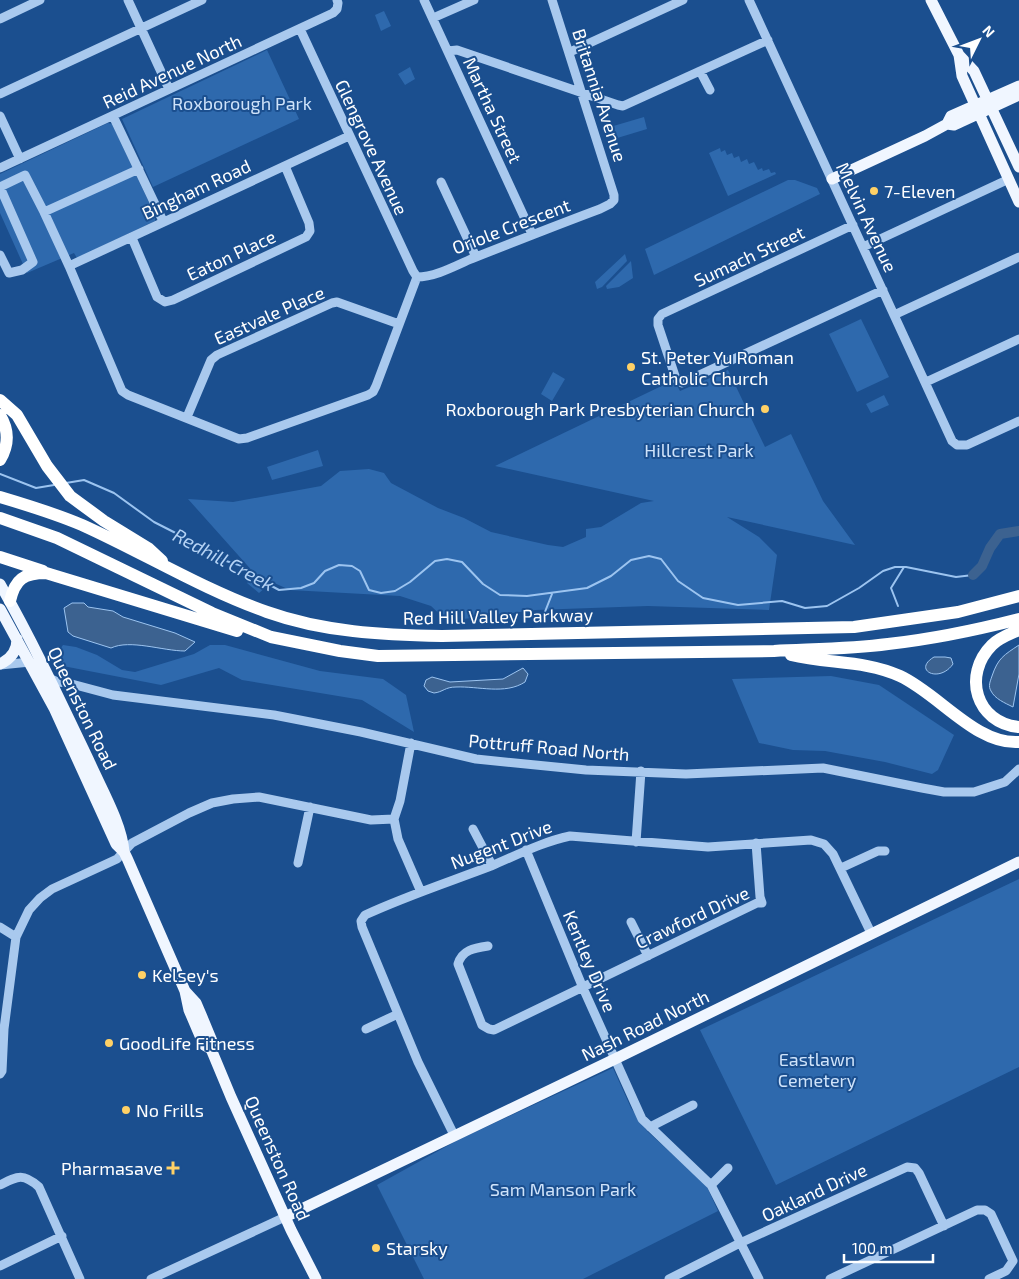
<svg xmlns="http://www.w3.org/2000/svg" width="1019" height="1279" font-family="'Exo 2',sans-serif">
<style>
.green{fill:#2e69ad}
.water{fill:#3c6290;stroke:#9cc4f0}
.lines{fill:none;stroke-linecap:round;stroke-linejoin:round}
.stream{stroke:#9cc4f0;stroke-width:2}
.river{stroke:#3c6290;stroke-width:10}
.minor{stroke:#a9c9ee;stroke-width:9}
.major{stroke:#f0f6ff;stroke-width:11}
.highway{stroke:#fff;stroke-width:12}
.poi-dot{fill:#ffd166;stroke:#1b4f8f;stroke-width:2}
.labels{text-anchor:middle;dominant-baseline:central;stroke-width:4;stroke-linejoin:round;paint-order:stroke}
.street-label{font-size:18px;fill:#fff;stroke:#1b4f8f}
.park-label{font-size:18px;fill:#cfe3fa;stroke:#1b4f8f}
.poi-label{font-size:18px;fill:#fff;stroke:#1b4f8f;text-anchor:start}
.water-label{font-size:19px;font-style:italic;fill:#b5d3f5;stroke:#1b4f8f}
</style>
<rect width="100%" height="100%" fill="#1b4f8f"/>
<!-- green -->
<path class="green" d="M384 11 391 26 381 31 375 15Z
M267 50 299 119 153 187 122 119Z
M410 67 415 79 405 85 398 74Z
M644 117 647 129 614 139 610 127Z
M108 123 112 124 155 215V221L77 258 74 253 27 273 0 213V174Z
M720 148 721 152 725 150 727 155 732 153 734 158 739 156 741 162 747 159 749 164 754 162 758 170 762 168 763 171 769 169 771 173 775 172 776 174 728 196 709 153Z
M788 180H795L817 188 820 194 654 275 645 249Z
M625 254 627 261 602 287 597 289 595 282Z
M631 261 633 278 619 287 607 289 606 286Z
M861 319 889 377 857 392 829 334Z
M728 370 765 447 791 434 823 501 855 545 727 517 759 537 777 555 769 610 648 606 535 610 447 621 431 606 400 596 290 590 272 582 259 593 247 583 255 574 188 499 233 502 321 486 340 471 369 469 384 473 391 483 438 508 464 518 491 532 548 545 563 547 586 537V529L601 527 641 503 654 501 495 466 674 380 680 391Z
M553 372 565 379 552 401 541 394Z
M884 395 889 405 871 413 866 404Z
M318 450 323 466 272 480 267 467Z
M63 645 76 647 97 655 122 670 135 672 194 654 210 645H225L320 671 383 679 406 695 414 732 362 700 242 680 219 668 161 685 63 666 58 652Z
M831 676 879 685 954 735 938 770 932 774 885 762 825 751 793 750 759 743 732 679Z
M1019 879V1067L776 1185 700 1030Z
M613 1068 631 1108 647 1131 706 1185 718 1211 583 1279H424L377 1185 458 1140Z"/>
<!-- water -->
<path class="water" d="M72 603H84L88 607 113 611 123 617 175 633 195 642 185 651C163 651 130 639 111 648L73 636 68 632 64 608Z
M1019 645V674L1013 707C1005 703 995 699 991 691 988 686 990 682 992 676 998 658 1004 655 1019 645Z
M934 657H945L951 658 953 664C939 684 912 670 934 657Z
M523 668 528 674 525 682C505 695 478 686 456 687 445 687 443 692 434 693L428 691 424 686 426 680 432 677 450 682 503 679Z"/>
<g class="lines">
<!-- stream -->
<path class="stream" d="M0 474 36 488 54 485
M66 483 84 480 114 493 154 522 213 552 223 560 242 566 255 577 279 590 301 588 314 583 325 571 339 565 352 566 360 571 369 590 381 593 395 591 410 582 435 561 447 559 462 562 483 584 500 595 527 596 587 588 611 576 631 560 649 556 661 559 678 581 703 598 738 605 782 601 805 608 827 606 859 588 883 571 895 567H906L956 577 973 575
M898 606 891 588 904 567
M541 622 552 594"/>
<!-- river -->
<path class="river" d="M973 575 982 566 990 548 1000 534 1019 531"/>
<!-- minor -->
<path class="minor" d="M128 0 169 89
M424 0 532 234
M749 0 952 441 957 445H967L1019 421
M433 18 474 0
M0 19 40 0
M300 29 413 271 417 277
M448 51 457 50 618 105 623 106 768 40
M570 52 683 0
M700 71 710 90
M0 94 202 0
M0 116 20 159
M113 116 163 221
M349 136 69 266 122 391 128 395 239 439 247 438 368 395 373 392 376 386 417 277
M0 168 333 13 337 9 338 3 337 0
M441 182 476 257
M853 225 662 314 658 319V325L676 379 682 383 883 290
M132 238 157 297 165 302 173 300 306 237 310 231 309 223 285 166
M863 247 1009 179
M0 255 9 273 22 270 33 262 0 187 25 175 44 212
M69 266 44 212 139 169
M417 277C435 277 455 266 471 259 514 242 557 225 600 209L610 204 614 200V195L552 0
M894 315 1019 257
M926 382 1019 339
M187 417 211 360 217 355 332 303 337 302 399 324
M0 665 30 662
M49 678 58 682 68 683 113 695 274 715 361 732 476 759 586 770 686 774 823 768 922 788 944 792H974L1005 782 1019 769
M411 743 400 801 394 819 398 839 421 892
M473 829 492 865
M636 842 641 771
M526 850 583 988 642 1119 711 1185 759 1279
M298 863 310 807
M841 868 878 851H885
M631 922 648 956
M0 927 16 937
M488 946C474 948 462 950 458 964L482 1025 489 1029 494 1030 757 903H762L760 897 756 843
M366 1029 398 1014
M0 1074 2 1071 4 1029 16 937 29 910 40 898 52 889 117 859 132 843 189 813 212 803 233 799 259 797 371 820 394 819
M650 1127 693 1105
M454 1135 418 1062 362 927 361 921 365 915C406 896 449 882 491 866 517 855 542 842 570 836L708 847 811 840 824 844 833 854 871 933
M0 1185C18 1176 23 1173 39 1187L80 1279
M711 1185 728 1168
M0 1266 62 1236
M151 1279 285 1217
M669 1279 740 1243 907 1167 915 1168 919 1173 944 1226
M830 1279 977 1210H985L991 1214 1013 1261 1006 1271 989 1279"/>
<!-- major -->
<path class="major" d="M931 0 959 55 974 71 1019 167
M959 55 962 76 1019 202
M947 124 954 125 1019 95
M832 179 925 136 947 124 951 116 1019 86
M0 584C33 642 61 702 90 763 101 788 122 824 124 852
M0 609 54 708 116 844 124 852 127 858 185 991 189 1010 204 1045 211 1049
M0 664C11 659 17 651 17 639
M185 991 196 1003 202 1017 212 1041 211 1049 231 1097 291 1230 316 1279
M285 1217 615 1059 1019 862"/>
<!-- highway -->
<path class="highway" d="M0 400 17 415 47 466 70 496 104 521 148 548 162 561
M0 415C9 430 9 445 0 460
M0 497C27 505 56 514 82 525 144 553 202 589 267 612 323 632 383 635 442 636L854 627 958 612 1019 596
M0 518 57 538 212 613 271 637 340 651 378 656 774 651C812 649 850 649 888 644 932 639 976 630 1019 619
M0 557 43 571
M10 601C15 579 24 573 46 573L237 631
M1019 630C1010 634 999 638 992 645 962 675 976 723 1019 727
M791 655C828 664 865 660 900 676 939 694 976 745 1019 742"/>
</g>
<!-- markers -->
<g class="poi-dot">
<circle cx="874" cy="191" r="5"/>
<circle cx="631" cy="367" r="5"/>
<circle cx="765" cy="409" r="5"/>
<circle cx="142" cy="975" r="5"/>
<circle cx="109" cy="1043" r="5"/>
<circle cx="126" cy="1110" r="5"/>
<path d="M170.5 1160.5h5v5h5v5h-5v5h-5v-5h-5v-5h5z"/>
<circle cx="376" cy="1248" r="5"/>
</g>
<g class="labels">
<!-- street labels -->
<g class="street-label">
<text transform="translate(172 71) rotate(-25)">Reid Avenue North</text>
<text transform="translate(600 95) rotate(72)">Britannia Avenue</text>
<text transform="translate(493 110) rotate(65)">Martha Street</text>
<text transform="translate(372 147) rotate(65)">Glengrove Avenue</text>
<text transform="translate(196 189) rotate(-25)">Bingham Road</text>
<text transform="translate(867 217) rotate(65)">Melvin Avenue</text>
<text transform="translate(511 226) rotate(-21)">Oriole Crescent</text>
<text transform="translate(231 255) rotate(-25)">Eaton Place</text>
<text transform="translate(749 256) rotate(-25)">Sumach Street</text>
<text transform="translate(269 315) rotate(-24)">Eastvale Place</text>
<text transform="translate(498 616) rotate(-1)">Red Hill Valley Parkway</text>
<text transform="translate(83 708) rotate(64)">Queenston Road</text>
<text transform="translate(549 747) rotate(5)">Pottruff Road North</text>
<text transform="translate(501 844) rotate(-21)">Nugent Drive</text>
<text transform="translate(692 917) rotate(-25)">Crawford Drive</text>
<text transform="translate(590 961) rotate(67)">Kentley Drive</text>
<text transform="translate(645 1025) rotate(-26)">Nash Road North</text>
<text transform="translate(278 1158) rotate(66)">Queenston Road</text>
<text transform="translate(814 1192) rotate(-25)">Oakland Drive</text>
</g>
<!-- park labels -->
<g class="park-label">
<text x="242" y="103">Roxborough Park</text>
<text x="699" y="450">Hillcrest Park</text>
<text x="817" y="1059">Eastlawn<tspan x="817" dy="21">Cemetery</tspan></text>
<text x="563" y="1189">Sam Manson Park</text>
</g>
<!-- poi labels -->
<g class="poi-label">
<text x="884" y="191">7-Eleven</text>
<text x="641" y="357">St. Peter Yu Roman<tspan x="641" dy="21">Catholic Church</tspan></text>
<text x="755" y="409" text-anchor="end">Roxborough Park Presbyterian Church</text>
<text x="152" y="975">Kelsey's</text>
<text x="119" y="1043">GoodLife Fitness</text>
<text x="136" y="1110">No Frills</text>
<text x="163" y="1168" text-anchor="end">Pharmasave</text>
<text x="386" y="1248">Starsky</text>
</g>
<!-- water labels -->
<g class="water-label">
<text transform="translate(224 559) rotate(28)">Redhill Creek</text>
</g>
</g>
<!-- north arrow -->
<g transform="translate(979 40) rotate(48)" stroke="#1b4f8f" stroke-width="4" paint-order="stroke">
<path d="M0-4L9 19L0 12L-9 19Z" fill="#ffffff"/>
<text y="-8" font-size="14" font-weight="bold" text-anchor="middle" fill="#ffffff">N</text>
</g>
<!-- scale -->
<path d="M844 1254v8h89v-8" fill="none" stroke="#ffffff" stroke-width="2.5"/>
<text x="852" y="1254" font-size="15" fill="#ffffff" stroke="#1b4f8f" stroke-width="4" paint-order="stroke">100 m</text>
</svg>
